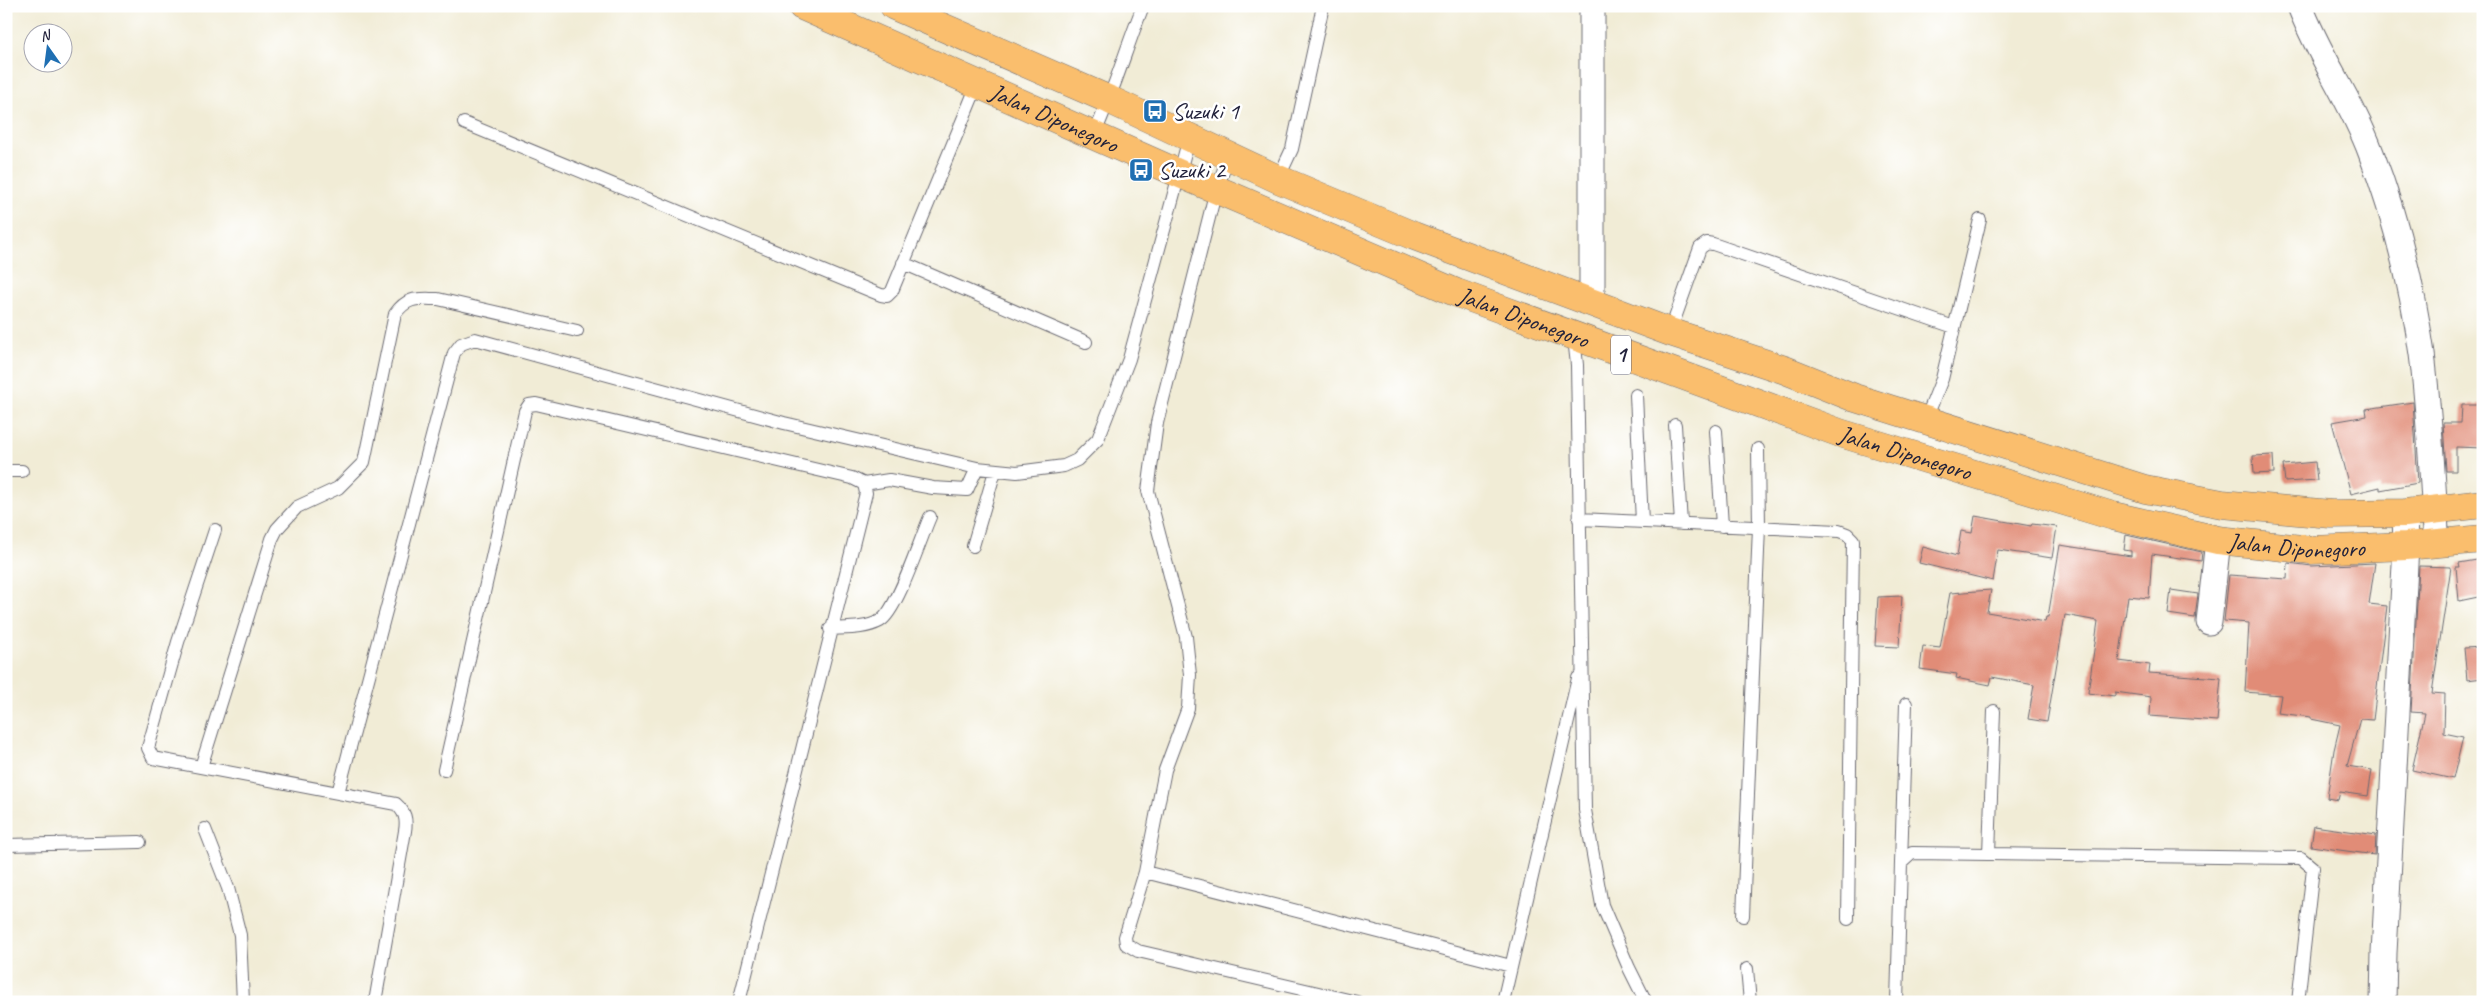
<svg xmlns="http://www.w3.org/2000/svg" width="2489" height="1008" font-family="Caveat,sans-serif">
<style>
.building{fill:#e18c77}
.lines{fill:none;stroke-linecap:round;stroke-linejoin:round}
.lane-casing{stroke:#6a6971;stroke-width:14}
.street-casing{stroke:#6a6971;stroke-width:27}
.highway-casing{stroke:#6a6971;stroke-width:29}
.lane{stroke:#fff;stroke-width:12}
.street{stroke:#fff;stroke-width:25}
.highway{stroke:#fabe6d;stroke-width:28}
.labels{text-anchor:middle;dominant-baseline:central;stroke-width:5;stroke-linejoin:round;paint-order:stroke}
.shield{fill:#fff;stroke:#646476;stroke-width:1}
.shield-label{font-size:22px;font-weight:bold;fill:#22223b}
.poi-label{font-size:24px;fill:#22223b;stroke:#fff;text-anchor:start}
.street-label{font-size:24px;fill:#22223b;stroke:#fff}
</style>
<rect width="100%" height="100%" fill="#fff"/>
<filter id="ink" filterUnits="userSpaceOnUse"><feTurbulence type="fractalNoise" baseFrequency=".02" numOctaves="2"/><feDisplacementMap in="SourceGraphic" scale="10" xChannelSelector="R" yChannelSelector="G"/><feConvolveMatrix kernelMatrix="1 2 1 2 8 2 1 2 1" color-interpolation-filters="sRGB"/></filter>
<filter id="wash" filterUnits="userSpaceOnUse"><feTurbulence type="fractalNoise" baseFrequency=".0096" numOctaves="4" result="noise"/><feDisplacementMap in="SourceGraphic" scale="20" xChannelSelector="R" yChannelSelector="G"/><feGaussianBlur stdDeviation="1.12" result="paint"/><feColorMatrix in="noise" values="0 0 0 0 0 0 0 0 0 0 0 0 0 0 0 0 0 1.4 0 .05"/><feComposite in="paint" operator="in"/></filter>
<g filter="url(#wash)">
<rect width="100%" height="100%" fill="#f1ecd6"/>
<g id="blocks">
<!-- building -->
<path class="building" d="M2413 402 2418 483 2380 490V487L2351 494 2332 422 2367 416 2366 409Z
M2462 405H2483V448L2456 447V471H2446L2443 423H2461Z
M2273 455 2274 473 2254 474 2253 456Z
M2315 462 2317 480 2285 482 2283 465Z
M1975 516 2031 526 2032 524 2057 527 2052 558 1998 550 1993 581 1919 563 1923 547 1957 556 1961 531 1972 533Z
M2126 535 2202 552 2201 561 2152 554 2149 598 2128 596 2119 661 2150 665 2149 673 2221 678 2217 721 2150 716 2151 697 2115 692V696L2088 693 2098 621 2065 615 2047 722 2028 719 2034 685 1992 677 1990 685 1956 678 1957 674 1920 669 1923 646 1940 648 1950 593 1991 590 1987 612 2045 622 2046 617H2048L2060 545 2131 556V551L2124 550Z
M2483 559V596L2459 601 2456 567H2460L2459 563Z
M2288 563 2312 566 2375 563 2369 604 2387 606 2373 720 2360 719 2347 766 2372 770 2368 796 2340 792 2338 800 2327 798 2334 750 2340 725 2311 719V717L2278 713 2281 695 2245 692 2249 623 2224 621 2229 575 2287 579Z
M2419 566 2451 567 2432 693 2445 694 2444 733 2463 737 2453 779 2412 770 2425 713 2411 712Z
M2171 590 2198 594 2195 618 2168 614Z
M1902 596 1899 647 1875 646 1878 597Z
M2483 647V678L2467 680 2464 648Z
M2314 826 2376 835 2375 855 2311 846Z"/>
</g>
</g>
<g filter="url(#ink)">
<use href="#blocks" fill-opacity="0" stroke="#6a6971" stroke-width="1"/>
<g class="lines">
<defs>
<path id="lane" d="M464 123 881 295 887 296 892 291 978 83
M1094 135C1113 93 1126 49 1143 6
M1229 156 1216 190 1157 423 1148 491 1186 637 1190 675 1188 708 1165 770 1145 872 1125 937 1126 944 1138 951 1357 1002
M1278 179 1292 149 1323 6
M903 263 1086 342
M1670 332 1700 248 1707 243 1713 244 1954 327
M1574 338 1577 365 1585 810 1602 905 1629 968 1646 1002
M1636 395 1642 522
M1926 419 1942 379 1980 220
M1675 425 1681 524
M1716 431 1722 526
M6 471H22
M864 484 889 480 933 488 967 490 977 468
M1579 519 1839 531 1847 534 1853 540 1848 919
M215 530 178 642 148 748 153 758 396 804C405 812 407 819 405 831L375 1002
M973 546 995 471
M830 629C847 628 865 629 880 621 897 612 921 537 930 517
M201 767 272 539 277 529 297 507 338 488 364 462 395 314C408 296 418 299 438 299L577 331
M444 770 525 411 529 405 536 404 852 478 864 484 866 493 739 1002
M338 793 454 353 461 344 475 339 784 423 977 468 1017 472 1064 466 1077 460 1098 439 1129 359 1189 138
M205 829 228 888 240 935 243 1002
M6 845 140 842
M1989 854 2301 858 2313 868 2298 1002
M1901 863 1906 704
M1145 872 1511 966
M1743 916 1759 527 1758 449
M1747 969 1750 1002
M1503 1002 1578 678
M1897 1002 1901 863 1912 853 1989 854 1994 711"/>
<path id="street" d="M2300 6C2319 57 2352 101 2371 153 2396 218 2412 285 2422 354 2430 417 2432 480 2437 543
M1592 302V6
M2209 622 2218 540
M2383 1002 2384 953 2406 546 2405 513"/>
<g id="highway">
<path id="s1" d="M802 6 1178 173 1457 293 1840 433 2113 516 2218 540 2311 550 2406 546 2483 539"/>
<path d="M894 6 1110 100 1278 179 1414 236 1670 332 1785 370 1855 398 2145 489 2222 504 2331 514 2405 513 2483 504"/>
</g>
</defs>
<!-- lane casing -->
<use href="#lane" class="lane-casing"/>
<!-- street casing -->
<use href="#street" class="street-casing"/>
<!-- highway casing -->
<use href="#highway" class="highway-casing"/>
<!-- lane -->
<use href="#lane" class="lane"/>
<!-- street -->
<use href="#street" class="street"/>
<!-- highway -->
<use href="#highway" class="highway"/>
</g>
</g>
<!-- icons -->
<defs>
<symbol id="bus-square" viewBox="-11 -11 22 22"><rect x="-9" y="-9" width="18" height="18" rx="4" fill="#1f6fb2" stroke="#fff"/><path d="M-5-6H5V4H4V6H2V4H-2V6H-4V4H-5ZM-3.5-4V0h7V-4ZM-3.5 1.2v1.5H-2V1.2ZM2 1.2v1.5H3.5V1.2Z" fill="#fff"/></symbol>
</defs>
<g fill-rule="evenodd">
<use href="#bus-square" x="1141" y="97" width="28" height="28"/>
<use href="#bus-square" x="1127" y="156" width="28" height="28"/>
</g>
<g class="labels">
<!-- shield labels -->
<rect class="shield" x="1611" y="335.5" width="20" height="39" rx="4"/>
<g class="shield-label">
<text x="1621" y="355">1</text>
</g>
<!-- poi labels -->
<g class="poi-label">
<text x="1172" y="111">Suzuki 1</text>
<text x="1158" y="170">Suzuki 2</text>
</g>
<!-- street labels -->
<g class="street-label">
<text stroke="none"><textPath href="#s1" startOffset="276">Jalan Diponegoro</textPath></text>
<text stroke="none"><textPath href="#s1" startOffset="786">Jalan Diponegoro</textPath></text>
<text stroke="none"><textPath href="#s1" startOffset="1191">Jalan Diponegoro</textPath></text>
<text stroke="none"><textPath href="#s1" startOffset="1595">Jalan Diponegoro</textPath></text>
</g>
</g>
<!-- margin -->
<rect width="2489" height="1008" fill="none" stroke="#fff" stroke-width="25"/>
<!-- north arrow -->
<g transform="translate(48 48) rotate(346)"><circle r="24" fill="#ffffff" stroke="#a7a7b1"/>
<path d="M0-4L9 19L0 12L-9 19Z" fill="#1f6fb2"/>
<text y="-8" font-size="14" font-weight="bold" text-anchor="middle" fill="#22223b">N</text>
</g>
</svg>
